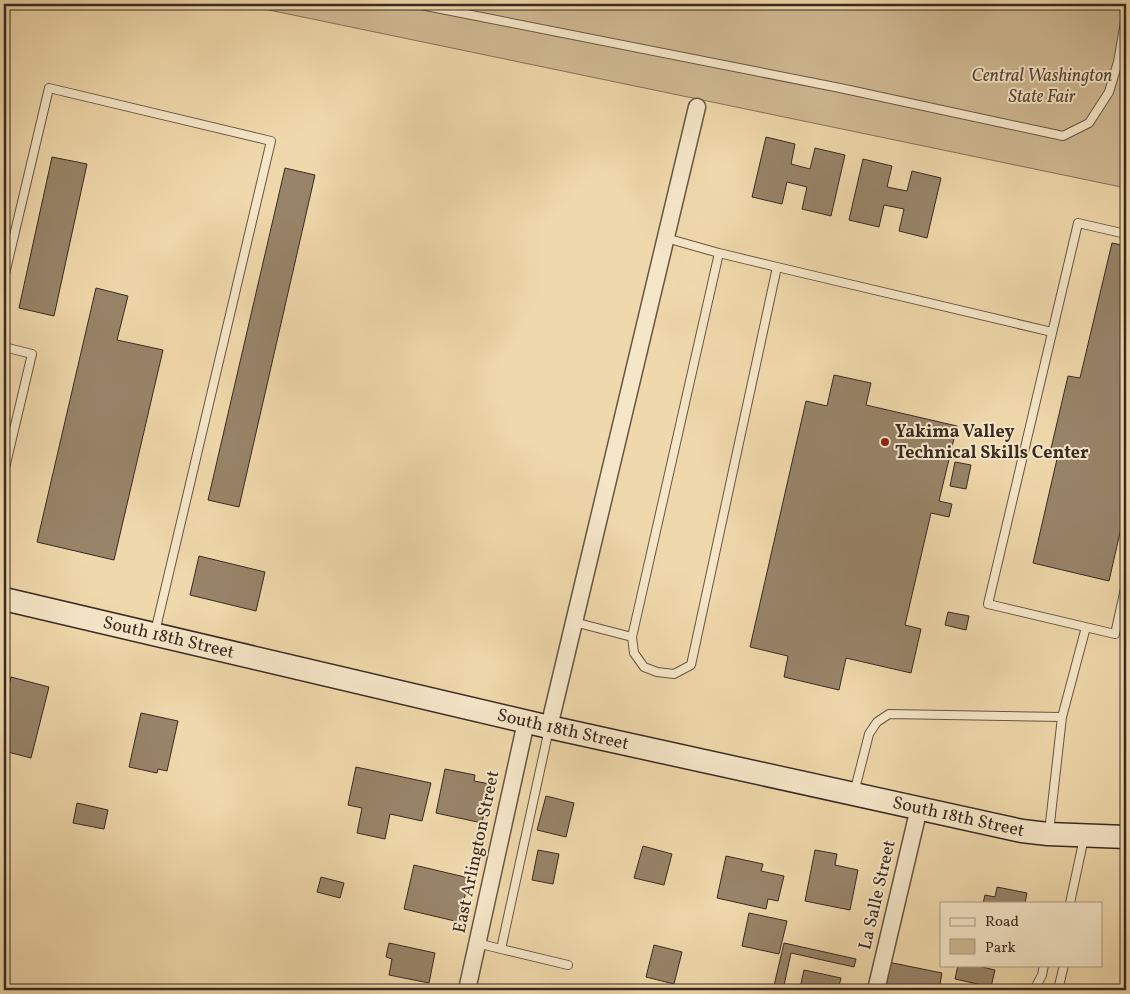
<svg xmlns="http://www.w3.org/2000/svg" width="1130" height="994" font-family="Vollkorn,serif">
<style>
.green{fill:#d0ba94;stroke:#84725b}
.building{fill:#988469;stroke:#392a22}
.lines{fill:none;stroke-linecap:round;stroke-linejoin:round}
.lane-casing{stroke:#665644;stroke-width:10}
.street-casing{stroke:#665644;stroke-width:19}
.secondary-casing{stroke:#392a22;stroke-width:25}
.lane{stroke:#f5e6c8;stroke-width:8}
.street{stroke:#f5e6c8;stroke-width:16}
.secondary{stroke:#f5e6c8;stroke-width:22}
.poi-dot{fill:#8f2418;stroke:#f5e6c8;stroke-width:2}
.labels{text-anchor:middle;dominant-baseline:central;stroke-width:4;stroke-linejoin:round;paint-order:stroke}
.park-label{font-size:18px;font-style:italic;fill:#574739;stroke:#f5e6c8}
.poi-label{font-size:18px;font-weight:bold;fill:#392a22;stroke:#f5e6c8;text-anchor:start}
.street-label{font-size:18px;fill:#392a22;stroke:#f5e6c8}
</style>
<rect width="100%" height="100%" fill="#efd8ab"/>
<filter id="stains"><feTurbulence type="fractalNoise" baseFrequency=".004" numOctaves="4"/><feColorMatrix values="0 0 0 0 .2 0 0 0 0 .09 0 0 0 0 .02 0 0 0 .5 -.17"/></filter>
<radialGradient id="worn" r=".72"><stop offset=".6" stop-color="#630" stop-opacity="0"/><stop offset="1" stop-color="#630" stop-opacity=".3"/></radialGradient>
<!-- green -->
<path class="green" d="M240 4H1126V188Z"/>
<!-- building -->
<path class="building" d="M766 137 795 144 791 164 810 169 815 148 845 155 831 216 802 209 807 187 787 182 782 204 752 197Z
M52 157 87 164 54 316 19 308Z
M863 159 892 166 887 187 907 191 912 171 941 178 927 238 899 231 904 209 884 205 879 227 849 220Z
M285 168 315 175 239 507 208 500Z
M1112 243 1126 246V506L1109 581 1033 563 1057 459 1049 457 1068 376 1080 378Z
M96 288 128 296 117 340 163 350 114 560 37 542Z
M834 375 871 383 866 405 957 426 939 501 952 504 949 517 931 513 905 625 921 629 911 673 846 658 839 690 784 677 788 656 750 647 806 401 827 406Z
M955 462 971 465 966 489 950 486Z
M199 556 265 572 256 611 190 595Z
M948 612 969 616 966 630 945 625Z
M11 677 49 687 31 758 4 751V704Z
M141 713 178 721 167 771 158 769 157 773 129 767Z
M356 767 431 783 422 821 390 814 385 839 357 833 362 808 348 805Z
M445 769 475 775 474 781 490 784 482 823 436 813Z
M546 796 574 803 566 837 537 830Z
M77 803 108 810 104 829 73 823Z
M643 846 672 854 664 885 634 878Z
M538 850 559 854 553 884 532 880Z
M815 850 837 854 835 865 858 870 850 910 805 901Z
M726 856 763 864 761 871 784 876 778 901 768 899 766 909 717 898Z
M414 865 469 878 459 922 404 909Z
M321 877 344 883 340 898 317 892Z
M997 887 1027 893 1025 903H983L985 895 995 897Z
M749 913 787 921 779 954 742 946Z
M389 943 435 953 429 983 389 975 392 959 386 957Z
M784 943 856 959 854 967 791 953 783 990H773Z
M654 945 682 952 674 984 646 977Z
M888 962 942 973 939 990H883Z
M958 965H974L995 970 991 987 955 979Z
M804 970 841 978 838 990H809L800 988Z"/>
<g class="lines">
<defs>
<path id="lane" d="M416 4 840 88 1063 136 1089 123 1109 92 1118 62 1126 16
M1126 234 1078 223 988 604 1115 634 1126 584
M666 238 719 253
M777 267 1052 332
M4 278 49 88 271 141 155 632
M4 347 32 354 4 472
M574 622 632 637 634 653 644 667 657 672 674 674 691 665 777 267 719 253 632 637
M549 729 501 949 568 965
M854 793 869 734 877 722 889 714 1062 717
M1049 832 1062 717 1086 627
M1070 903 1084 838
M477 943 501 949
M1034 990 1042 975 1044 965
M1058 990 1064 965"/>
<path id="street" d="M549 727 697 107
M467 990 526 722
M876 990 919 808"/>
<g id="secondary">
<path id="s1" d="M4 599 549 727 1022 831 1048 834 1126 837"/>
</g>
</defs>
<!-- lane casing -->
<use href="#lane" class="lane-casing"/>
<!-- street casing -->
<use href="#street" class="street-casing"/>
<!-- secondary casing -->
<use href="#secondary" class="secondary-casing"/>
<!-- lane -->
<use href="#lane" class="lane"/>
<!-- street -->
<use href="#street" class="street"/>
<!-- secondary -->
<use href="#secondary" class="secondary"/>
</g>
<!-- markers -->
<circle class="poi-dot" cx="885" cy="442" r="5"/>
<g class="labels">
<!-- park labels -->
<g class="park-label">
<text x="1042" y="76">Central Washington<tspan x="1042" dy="21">State Fair</tspan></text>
</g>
<!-- poi labels -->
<g class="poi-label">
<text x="895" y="432">Yakima Valley<tspan x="895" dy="21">Technical Skills Center</tspan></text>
</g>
<!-- street labels -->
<g class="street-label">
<text stroke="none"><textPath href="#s1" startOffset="169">South 18th Street</textPath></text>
<text stroke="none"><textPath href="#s1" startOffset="574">South 18th Street</textPath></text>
<text stroke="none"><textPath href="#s1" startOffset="979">South 18th Street</textPath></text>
<text transform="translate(477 852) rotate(-78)">East Arlington Street</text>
<text transform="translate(878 895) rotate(-77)">La Salle Street</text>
</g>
</g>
<!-- margin -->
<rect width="1130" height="994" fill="none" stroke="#efd8ab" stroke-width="20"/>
<rect x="5" y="5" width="1120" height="984" fill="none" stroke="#392a22" stroke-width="2.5"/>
<rect x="10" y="10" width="1110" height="974" fill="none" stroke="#392a22"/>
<!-- legend -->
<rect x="940" y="902" width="162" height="65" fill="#f5e6c8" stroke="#aa9b86"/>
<rect x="950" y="918" width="25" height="8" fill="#f5e6c8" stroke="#aa9b86"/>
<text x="985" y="926" font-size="15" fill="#392a22">Road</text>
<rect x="950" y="939" width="25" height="15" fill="#d0ba94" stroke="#aa9b86"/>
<text x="985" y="952" font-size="15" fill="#392a22">Park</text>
<rect width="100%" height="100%" filter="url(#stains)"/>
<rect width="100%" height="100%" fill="url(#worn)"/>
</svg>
